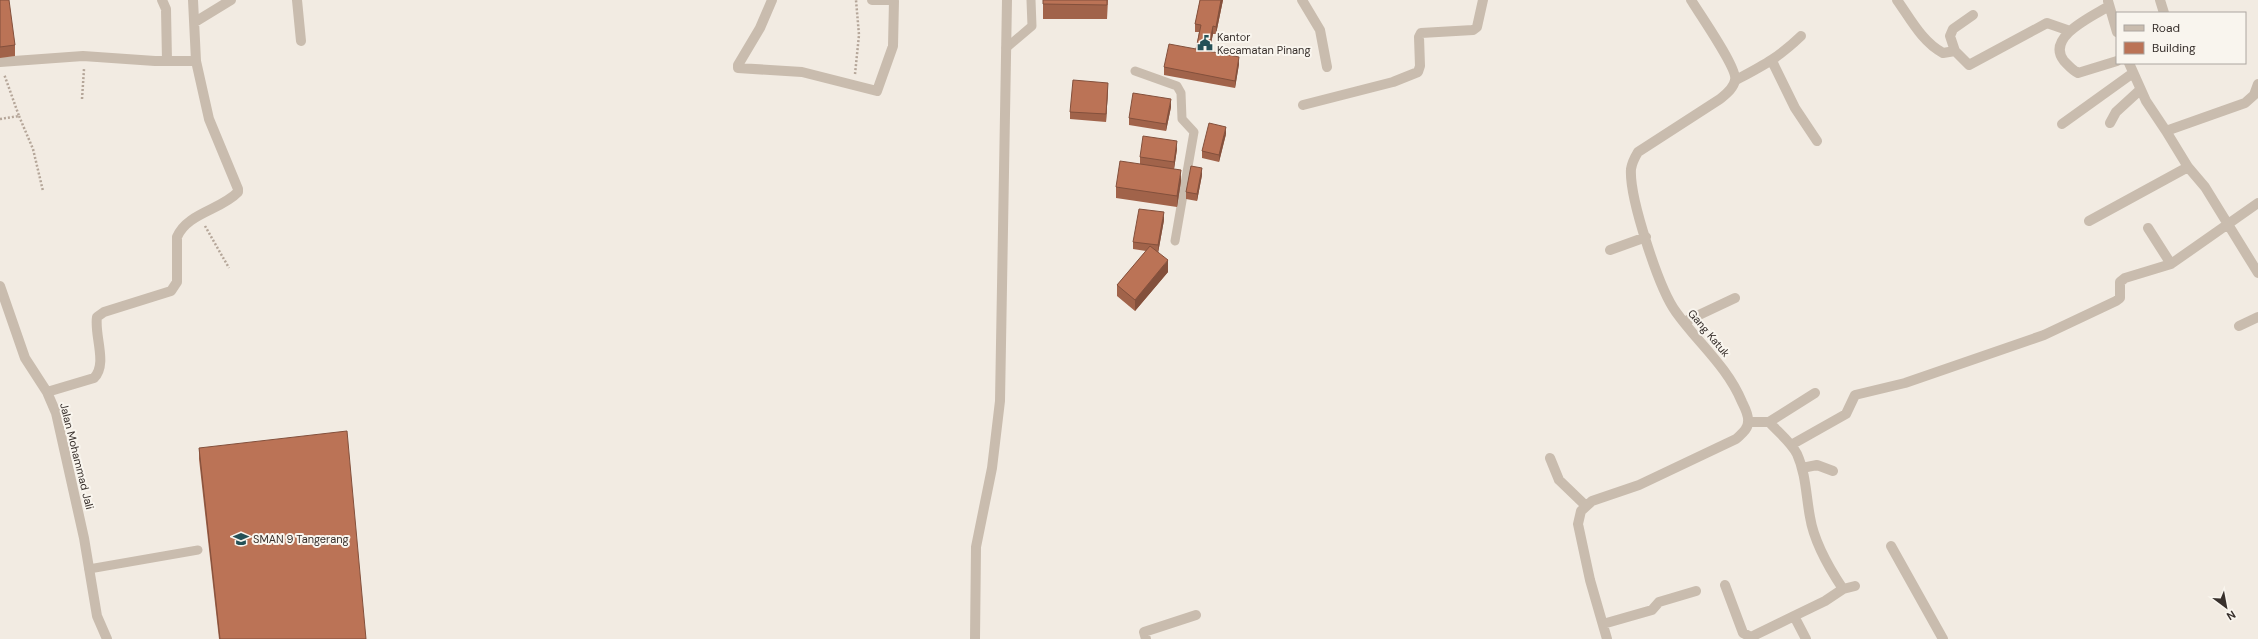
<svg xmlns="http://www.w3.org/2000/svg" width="2258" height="639" font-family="'DM Sans',sans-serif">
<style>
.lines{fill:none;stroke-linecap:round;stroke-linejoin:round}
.path{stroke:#b5a699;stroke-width:2.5;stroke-dasharray:2 2;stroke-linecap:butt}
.lane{stroke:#c9bcae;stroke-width:9}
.street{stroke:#c9bcae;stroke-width:10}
.wall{fill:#a1634a}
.shaded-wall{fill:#83503c}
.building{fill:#bb7356;stroke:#83503c}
.labels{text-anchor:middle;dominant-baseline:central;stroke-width:4;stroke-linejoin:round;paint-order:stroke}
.poi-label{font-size:11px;fill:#38302c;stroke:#f9f5ee;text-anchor:start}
.street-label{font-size:11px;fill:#38302c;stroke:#f9f5ee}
</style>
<rect width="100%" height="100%" fill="#f2ebe2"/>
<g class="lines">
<!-- path -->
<path class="path" d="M855 74 859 35 856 0
M82 99 84 69
M19 116 33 149 43 191
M0 119 19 116 4 74
M205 226 229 268"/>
<!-- lane -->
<path class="lane" d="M1006 48 1032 26 1031 0
M1135 71 1177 86 1181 93 1182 119 1194 132 1175 241
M89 569 198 550"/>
<!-- street -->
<path class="street" d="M162 0 166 9 167 61
M297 0 301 41
M772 0 760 28 738 65V68L802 72 877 91 893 46 894 0
M872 0H894
M1302 0 1320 30 1327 67
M1897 0C1910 18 1922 42 1943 53L1955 51 1969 65 2047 23 2070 31
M2160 0 2164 13
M2108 1 2117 32
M2109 6C2093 16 2045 37 2064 61 2069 66 2072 70 2078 73L2117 61
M195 22 231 0
M1955 51 1950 36 1953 29 1973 15
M1772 61 1795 108 1817 141
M0 62 83 56 155 61H196
M2129 63 2146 101 2166 131 2245 103 2254 95 2258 84
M1736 80C1764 65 1778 58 1801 36
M1303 105 1393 82 1418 72 1420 66 1419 37 1421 33 1473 30 1477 27 1483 0
M2110 123 2116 112 2140 90
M2062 124 2133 73
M2166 131 2188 167 2205 187 2258 273
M2089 221 2188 167
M2148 228 2171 264 2258 203
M1610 250 1646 237
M0 286 25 358 47 392 56 413 84 538 97 616 107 639
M1684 322 1735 298
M2239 326 2258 317
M47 392 94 378C108 364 94 336 97 317L104 312 171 291 177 282V237C187 213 221 210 238 192V189L209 119 196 61 193 0
M1748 422H1769C1778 432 1791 442 1797 454 1806 474 1806 496 1810 517 1814 542 1829 568 1843 589L1825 601 1794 616 1806 639
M1769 422 1815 393
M1791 445 1846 414 1855 395 1905 383 2044 335 2116 301 2120 298V282L2125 278 2171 264
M1550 458 1559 480 1585 505
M1802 468 1817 465 1833 471
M1891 546 1943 639
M1725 585 1743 633 1751 637 1794 616
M1843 589 1855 586
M1603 624 1652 610 1659 602 1696 591
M975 639 976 547 992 468 1000 401 1007 0
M1146 639 1144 632 1196 615
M1607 639 1590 580 1578 524 1581 511 1592 501 1639 485 1736 439C1741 434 1748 430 1748 422 1749 415 1745 408 1742 402 1727 366 1698 343 1676 312 1659 289 1629 197 1631 169 1632 162 1635 157 1638 152L1720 99C1726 94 1734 88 1735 80 1738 69 1699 13 1691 0"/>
</g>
<!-- wall -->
<path class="wall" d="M0 0 15 45V56L0 58Z
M1043 0H1108L1107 19H1043Z
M1200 0H1223L1216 34H1213L1209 51 1239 64 1235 88 1164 75V67L1196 49 1199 32H1195V24Z
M1108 90 1106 122 1070 119V112Z
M1171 107 1166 131 1129 125V118Z
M1226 134 1219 162 1202 158V151Z
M1177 149 1174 169 1181 181 1177 207 1116 198V187L1140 164V157Z
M1202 175 1197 201 1186 199V192Z
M1164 220 1158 253 1168 272 1135 311 1117 296V285L1146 251 1133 249V242Z
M199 448 366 639H219L199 459Z"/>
<!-- shaded-wall -->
<path class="shaded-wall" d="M1221 0H1223L1216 34V27Z
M1213 26V34L1208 58V51Z
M1239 57V64L1235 88V81Z
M1108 83V90L1106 122V114Z
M1171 99V107L1166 131V124Z
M1226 127V134L1219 162V155Z
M1177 141V149L1174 169V162Z
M1202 168V175L1197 201V194Z
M1181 170V181L1177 207V196Z
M1164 212V220L1158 253V245Z
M1168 260V272L1135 311V300Z"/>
<!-- building -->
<path class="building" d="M0 0H9L15 45 0 47Z
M1043 0H1107V5L1043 4Z
M1200 0H1221L1216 27 1213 26 1208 51 1239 57 1235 81 1164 67 1169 44 1196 49 1201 25 1195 24Z
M1073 80 1108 83 1106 114 1070 112Z
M1133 93 1171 99 1166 124 1129 118Z
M1209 123 1226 127 1219 155 1202 151Z
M1143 136 1177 141 1174 162 1140 157Z
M1120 161 1181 170 1177 196 1116 187Z
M1191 166 1202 168 1197 194 1186 192Z
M1139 209 1164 212 1158 245 1133 242Z
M1150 246 1168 260 1135 300 1117 285Z
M347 431 366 639H220L199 448Z"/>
<!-- icons -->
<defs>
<symbol id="civic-bare" viewBox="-9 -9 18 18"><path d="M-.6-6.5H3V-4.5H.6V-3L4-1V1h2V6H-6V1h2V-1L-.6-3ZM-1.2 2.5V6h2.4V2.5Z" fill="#255157" stroke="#f9f5ee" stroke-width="2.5" paint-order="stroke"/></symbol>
<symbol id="school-bare" viewBox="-9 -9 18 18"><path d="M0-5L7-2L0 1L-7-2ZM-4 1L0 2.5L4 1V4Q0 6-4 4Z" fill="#255157" stroke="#f9f5ee" stroke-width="2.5" paint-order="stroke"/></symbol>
</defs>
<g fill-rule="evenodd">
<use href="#civic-bare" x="1194" y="32" width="22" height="22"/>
<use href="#school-bare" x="230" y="528" width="22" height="22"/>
</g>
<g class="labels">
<!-- poi labels -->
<g class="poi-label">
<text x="1217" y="37">Kantor<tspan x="1217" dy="13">Kecamatan Pinang</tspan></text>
<text x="253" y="539">SMAN 9 Tangerang</text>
</g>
<!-- street labels -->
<g class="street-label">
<text transform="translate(1709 333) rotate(50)">Gang Katuk</text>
<text transform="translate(77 456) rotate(76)">Jalan Mohammad Jali</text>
</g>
</g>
<!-- legend -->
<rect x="2116" y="12" width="130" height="52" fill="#f9f5ee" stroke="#aca6a0"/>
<rect x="2124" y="25" width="20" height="6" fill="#c9bcae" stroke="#aca6a0"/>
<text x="2152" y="32" font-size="12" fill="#38302c">Road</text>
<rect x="2124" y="42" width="20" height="12" fill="#bb7356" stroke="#aca6a0"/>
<text x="2152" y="52" font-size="12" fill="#38302c">Building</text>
<!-- north arrow -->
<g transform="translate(2226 607) rotate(148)" stroke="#f9f5ee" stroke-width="3" paint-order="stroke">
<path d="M0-3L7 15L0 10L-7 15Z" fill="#38302c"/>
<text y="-6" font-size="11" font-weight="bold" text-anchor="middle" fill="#38302c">N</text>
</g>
</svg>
